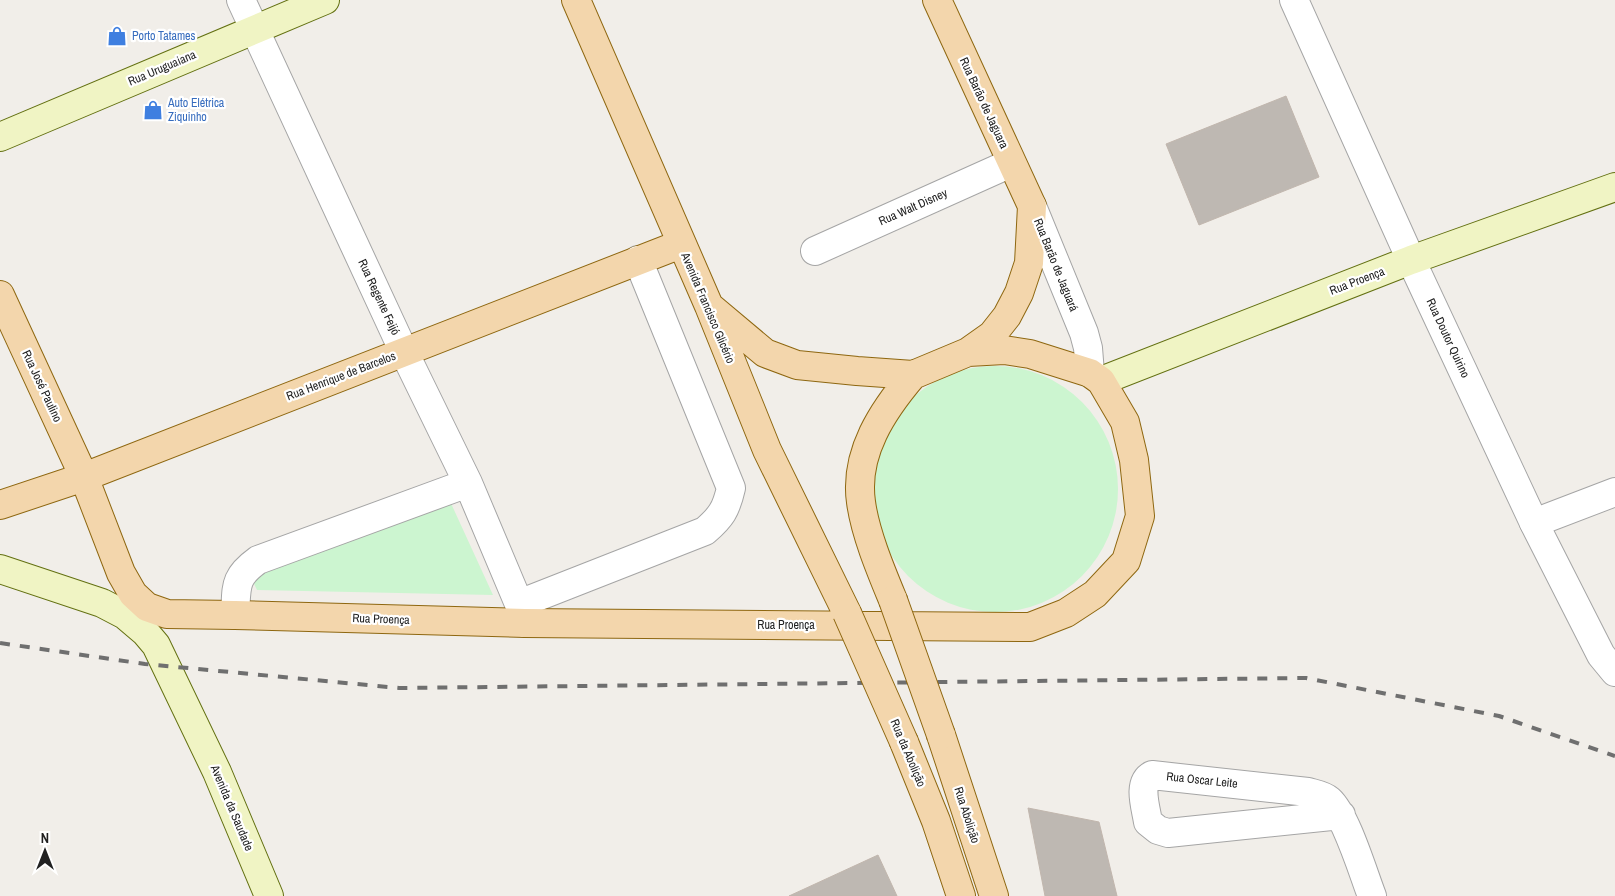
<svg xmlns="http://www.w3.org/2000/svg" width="1615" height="896" font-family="'Archivo Narrow',sans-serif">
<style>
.park{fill:#ccf5d0}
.building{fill:#beb8b2;stroke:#c1b6ad}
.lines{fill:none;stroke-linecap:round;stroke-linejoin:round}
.minor-casing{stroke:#a5a5a5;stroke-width:30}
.tertiary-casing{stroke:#a5a5a5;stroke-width:30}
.secondary-casing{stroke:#637011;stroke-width:30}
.primary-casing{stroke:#8e6710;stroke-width:30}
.minor{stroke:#fff;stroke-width:28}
.tertiary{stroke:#fff;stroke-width:28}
.secondary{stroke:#f0f4c4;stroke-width:28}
.primary{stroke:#f3d6ac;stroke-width:28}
.rail{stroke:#6f6f6f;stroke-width:4;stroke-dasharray:10 10;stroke-linecap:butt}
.primary-bridge-casing{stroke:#8e6710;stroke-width:30;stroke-linecap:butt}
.primary-bridge{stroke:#f3d6ac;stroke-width:28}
.labels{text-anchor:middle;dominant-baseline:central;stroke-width:4.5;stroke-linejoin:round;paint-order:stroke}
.shop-label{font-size:12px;fill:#366cbe;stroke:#fff;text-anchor:start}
.street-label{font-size:12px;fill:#212121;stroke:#fff}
</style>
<rect width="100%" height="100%" fill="#f1eee9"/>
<!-- park -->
<path class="park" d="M872 489a123 123 0 1 1 246 0a123 123 0 1 1-246 0Z
M449 499 493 595 257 590 249 573Z"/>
<!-- building -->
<path class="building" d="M1286 96 1319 177 1199 225 1166 144Z
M1028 808 1099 822 1117 896H1045Z
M878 855 897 896H789Z"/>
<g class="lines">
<defs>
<path id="minor" d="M241 0 404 352 468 483 519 604 525 623
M1032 206 1084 333 1088 348 1090 373
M815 251 1011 163
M1534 523 1615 492
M519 604 705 531C721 517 726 510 731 488L638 260
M235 615C237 587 233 578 258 560L468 483
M1341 815 1168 833 1158 830 1148 822C1146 808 1137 783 1152 775L1308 792C1315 794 1323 795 1329 800 1346 815 1363 873 1372 896"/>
<path id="tertiary" d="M1294 0 1411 260 1534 523 1601 655 1615 672"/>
<path id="secondary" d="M0 137 325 0
M1101 381 1411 260 1615 187
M0 569 102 603 125 615 145 632 156 645 217 772 269 896"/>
<path id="primary" d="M576 0 709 306 767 450 847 613
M0 295 84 477 121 573 133 594 147 607 167 614 235 615 525 623 1030 627 1066 613 1095 594 1126 561 1140 516 1134 460 1125 422 1101 381 1090 373 1030 354 1004 350 968 352
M709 306 765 353 797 365 857 371 913 375 968 352 992 335 1007 316 1019 293 1029 263 1032 206 937 0
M0 505 84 477 681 244
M893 600C881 571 865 533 861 502 854 453 883 410 913 375
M941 735 994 896
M904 742 936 821 961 896"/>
</defs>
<!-- minor casing -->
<use href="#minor" class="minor-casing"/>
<!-- tertiary casing -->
<use href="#tertiary" class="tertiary-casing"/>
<!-- secondary casing -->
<use href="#secondary" class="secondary-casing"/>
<!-- primary casing -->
<use href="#primary" class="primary-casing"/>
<!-- minor -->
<use href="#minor" class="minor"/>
<!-- tertiary -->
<use href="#tertiary" class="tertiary"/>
<!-- secondary -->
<use href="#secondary" class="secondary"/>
<!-- primary -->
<use href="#primary" class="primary"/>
<!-- rail -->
<path class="rail" d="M0 643 145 664 399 688 1306 678 1499 716 1615 756"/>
<defs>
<path id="primary-bridge" d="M893 600 941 735
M847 613 904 742"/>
</defs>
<!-- primary-bridge casing -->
<use href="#primary-bridge" class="primary-bridge-casing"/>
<!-- primary-bridge -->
<use href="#primary-bridge" class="primary-bridge"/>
</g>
<!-- icons -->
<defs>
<symbol id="shop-bare" viewBox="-9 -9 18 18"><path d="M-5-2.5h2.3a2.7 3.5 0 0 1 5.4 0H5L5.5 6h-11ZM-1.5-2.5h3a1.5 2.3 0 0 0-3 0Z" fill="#3f7fe0" stroke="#fff" stroke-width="2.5" paint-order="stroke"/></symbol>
</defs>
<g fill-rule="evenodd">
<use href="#shop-bare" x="103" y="22" width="28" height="28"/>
<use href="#shop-bare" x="139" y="96" width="28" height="28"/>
</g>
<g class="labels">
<!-- shop labels -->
<g class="shop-label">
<text x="132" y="36">Porto Tatames</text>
<text x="168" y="103">Auto Elétrica<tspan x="168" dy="14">Ziquinho</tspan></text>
</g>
<!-- street labels -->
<g class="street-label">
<text transform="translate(162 68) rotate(-23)">Rua Uruguaiana</text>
<text transform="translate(984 103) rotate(65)">Rua Barão de Jaguara</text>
<text transform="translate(913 207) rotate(-24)">Rua Walt Disney</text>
<text transform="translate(1056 265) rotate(68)">Rua Barão de Jaguará</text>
<text transform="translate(1357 281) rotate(-21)">Rua Proença</text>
<text transform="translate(379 297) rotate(65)">Rua Regente Feijó</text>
<text transform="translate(708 308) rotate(67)">Avenida Francisco Glicério</text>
<text transform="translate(1448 338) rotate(65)">Rua Doutor Quirino</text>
<text transform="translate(341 376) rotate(-21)">Rua Henrique de Barcelos</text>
<text transform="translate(42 386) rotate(65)">Rua José Paulino</text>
<text transform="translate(381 619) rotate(2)">Rua Proença</text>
<text x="786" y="625">Rua Proença</text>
<text transform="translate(908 753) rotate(67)">Rua da Abolição</text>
<text transform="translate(1202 780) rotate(6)">Rua Oscar Leite</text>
<text transform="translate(232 808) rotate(67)">Avenida da Saudade</text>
<text transform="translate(967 815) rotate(72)">Rua Abolição</text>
</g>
</g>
<!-- north arrow -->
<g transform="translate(45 851)" stroke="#ffffff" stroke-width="4" paint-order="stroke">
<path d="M0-4L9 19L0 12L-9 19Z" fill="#212121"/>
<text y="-8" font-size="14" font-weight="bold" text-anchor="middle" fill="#212121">N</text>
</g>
</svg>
